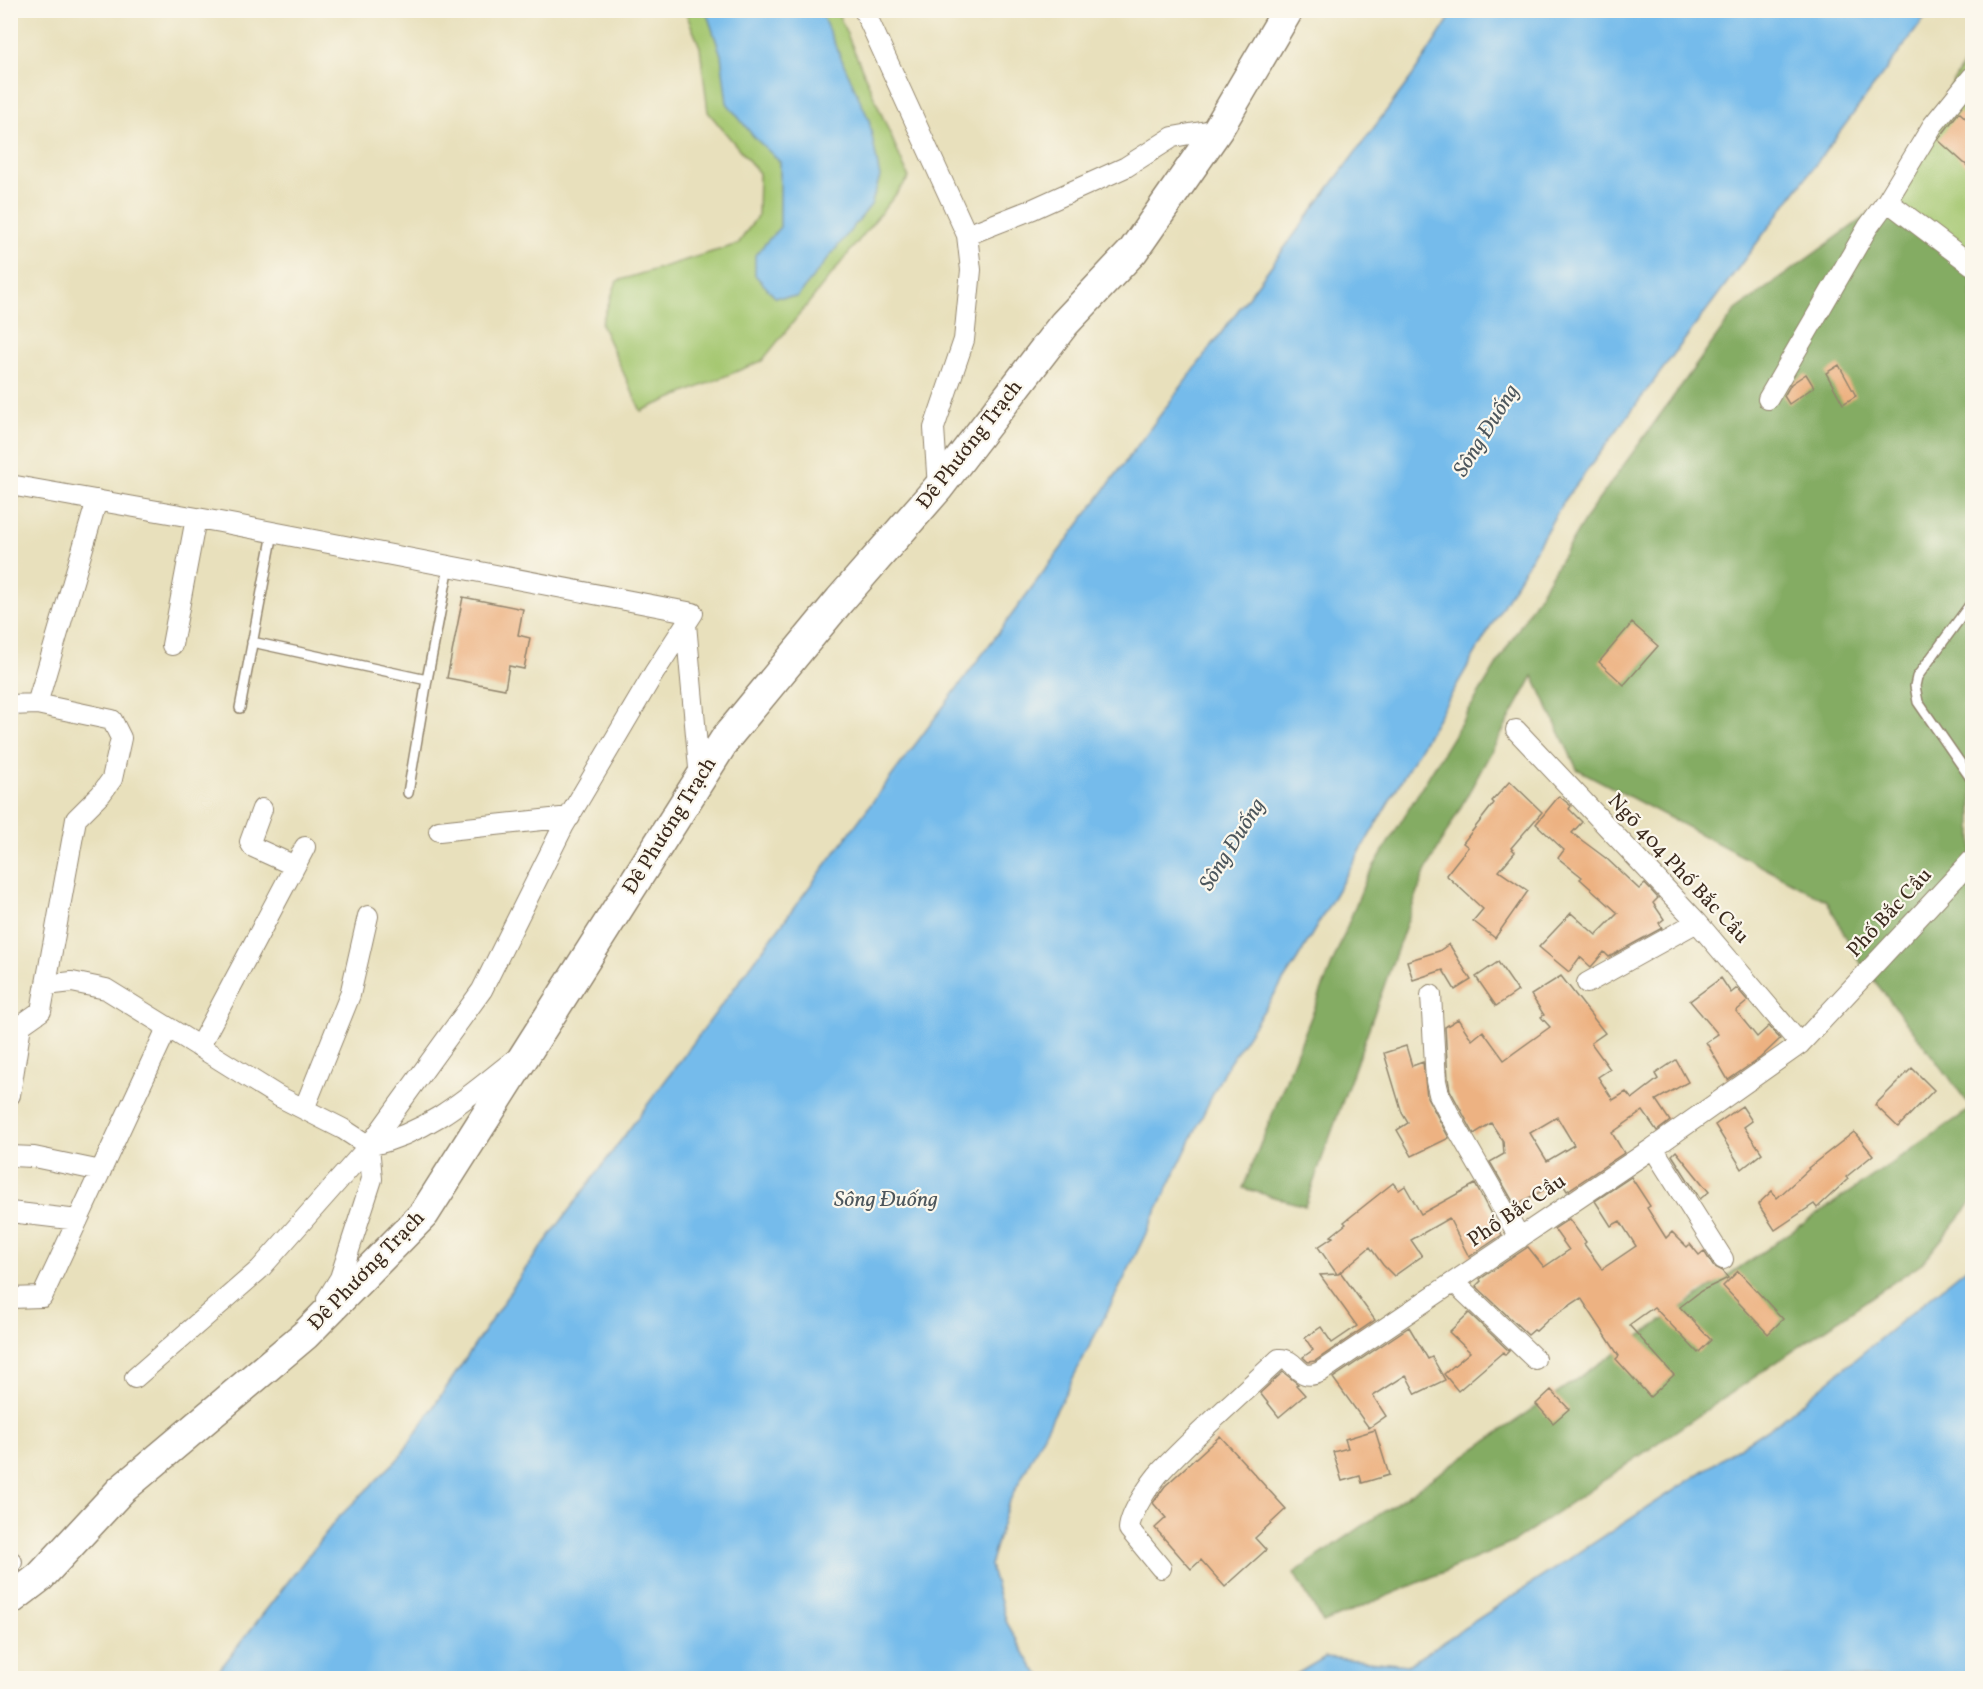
<svg xmlns="http://www.w3.org/2000/svg" width="1983" height="1689" font-family="Vollkorn,serif">
<style>
.green{fill:#a5c771;stroke:#707848;stroke-width:1.5}
.forest{fill:#84ac63;stroke:#606b40;stroke-width:1.5}
.water{fill:#74bbeb;stroke:#587284;stroke-width:1.5}
.building{fill:#edb282;fill-rule:evenodd}
.lines{fill:none;stroke-linecap:round;stroke-linejoin:round}
.service-casing{stroke:#92856d;stroke-width:12}
.minor-casing{stroke:#92856d;stroke-width:22}
.primary-casing{stroke:#92856d;stroke-width:33}
.service{stroke:#fff;stroke-width:9}
.minor{stroke:#fff;stroke-width:20}
.primary{stroke:#fff;stroke-width:30}
.labels{text-anchor:middle;dominant-baseline:central;stroke-width:4.5;stroke-linejoin:round;paint-order:stroke}
.street-label{font-size:21px;fill:#3b2a1e;stroke:#fbf7ec}
.water-label{font-size:22px;font-style:italic;fill:#4c565c;stroke:#fbf7ec}
</style>
<rect width="100%" height="100%" fill="#fbf7ec"/>
<filter id="ink" filterUnits="userSpaceOnUse"><feTurbulence type="fractalNoise" baseFrequency=".0167" numOctaves="2"/><feDisplacementMap in="SourceGraphic" scale="12" xChannelSelector="R" yChannelSelector="G"/><feConvolveMatrix kernelMatrix="1 2 1 2 8 2 1 2 1" color-interpolation-filters="sRGB"/></filter>
<filter id="wash" filterUnits="userSpaceOnUse"><feTurbulence type="fractalNoise" baseFrequency=".008" numOctaves="4" result="noise"/><feDisplacementMap in="SourceGraphic" scale="24" xChannelSelector="R" yChannelSelector="G"/><feGaussianBlur stdDeviation="1.35" result="paint"/><feColorMatrix in="noise" values="0 0 0 0 0 0 0 0 0 0 0 0 0 0 0 0 0 1.4 0 .05"/><feComposite in="paint" operator="in"/></filter>
<g filter="url(#wash)">
<rect width="100%" height="100%" fill="#e8e0bc"/>
<!-- green -->
<path class="green" d="M685 11H837L909 178 762 361 641 411 601 324 617 281 738 244 758 215 759 173 708 112 700 47Z
M1972 48V265L1887 201Z"/>
<!-- forest -->
<path class="forest" d="M1887 201 1972 265V1202L1923 1262 1512 1543 1323 1623 1294 1573 1972 1108 1857 958 1827 901 1577 769 1533 676 1425 872 1305 1206 1243 1188 1366 879 1589 513 1736 310Z"/>
<!-- water -->
<path class="water" d="M1455 10 1930 11 1562 504 1297 960 1224 1071 1124 1279 1008 1504 990 1565 1007 1623 1033 1668 1045 1678H213L336 1520 400 1457 526 1268 1413 75Z
M706 11H822L824 20 869 120 880 177 871 205 797 297H775L755 275V255L780 227V162L753 136 727 103 721 55Z
M1972 1263V1678H1290L1325 1657 1408 1665 1781 1420Z"/>
<g id="blocks">
<!-- building -->
<path class="building" d="M1959 112 1972 124V170L1938 140Z
M1839 365 1856 396 1843 404 1826 373Z
M1806 374 1814 387 1789 404 1784 396 1791 384Z
M463 597 523 609 518 635 530 638 524 669 509 666 505 689 447 678Z
M1632 623 1658 646 1624 685 1599 662Z
M1510 781 1542 812 1511 848 1515 852 1499 871 1528 891 1495 938 1473 921 1483 909 1446 875 1468 847 1463 843 1494 803 1492 801Z
M1559 796 1571 806 1569 809 1582 822 1572 833 1607 859 1639 889 1645 884 1658 898 1653 903 1664 919 1659 923 1662 928 1609 957 1604 952 1591 967 1580 957 1569 972 1539 947 1571 913 1596 935 1618 913 1580 879 1582 877 1558 858 1564 850 1536 824Z
M1449 944 1471 980 1455 990 1443 970 1413 980 1407 961 1439 951Z
M1498 962 1518 991 1496 1006 1476 977Z
M1561 976 1605 1033 1591 1043 1610 1069 1598 1077 1613 1100 1626 1092 1632 1099 1658 1079 1655 1074 1676 1060 1688 1082 1656 1100 1670 1121 1657 1131 1643 1111 1612 1133 1624 1153 1567 1191 1561 1181 1515 1205 1490 1162 1504 1154 1503 1141 1491 1123 1474 1134 1450 1090 1448 1079 1445 1027 1458 1019 1472 1040 1483 1031 1504 1060 1550 1027 1541 1017 1544 1015 1531 995ZM1557 1117 1574 1145 1547 1161 1530 1133Z
M1721 978 1731 993 1737 988 1748 1001 1736 1011 1757 1037 1769 1026 1780 1039 1760 1058 1728 1080 1706 1042 1718 1034 1690 1001Z
M1406 1046 1412 1066 1423 1062 1427 1097 1449 1138 1412 1156 1397 1130 1408 1123 1402 1113 1384 1053Z
M1912 1068 1934 1090 1898 1127 1875 1105Z
M1742 1106 1752 1121 1744 1127 1762 1153 1742 1169 1715 1125Z
M1854 1132 1873 1155 1846 1177 1848 1179 1817 1208 1814 1204 1775 1230 1758 1204 1772 1191 1777 1198 1809 1169 1808 1168Z
M1676 1151 1709 1192 1700 1199 1672 1155Z
M1631 1177 1650 1206 1647 1208 1666 1238 1672 1232 1687 1247 1690 1244 1699 1255 1704 1251 1713 1266 1723 1271 1728 1278 1701 1291 1680 1307 1711 1340 1698 1353 1654 1307 1629 1325 1674 1375 1650 1397 1616 1359 1619 1356 1581 1298 1549 1319 1536 1331 1534 1330 1528 1335 1476 1286 1481 1281 1480 1279 1528 1247 1544 1267 1569 1250 1554 1229 1569 1219 1586 1242 1584 1244 1602 1269 1636 1246 1620 1221 1611 1226 1595 1201Z
M1393 1183 1399 1190 1405 1186 1421 1214 1475 1184 1502 1235 1469 1257 1449 1218 1411 1240 1422 1256 1394 1276 1383 1265 1370 1247 1338 1274 1341 1273 1375 1320 1315 1361 1308 1362 1303 1357 1313 1350 1305 1338 1321 1327 1332 1343 1357 1326 1320 1275 1337 1274 1318 1247 1333 1237 1331 1236 1346 1224 1344 1222Z
M1738 1271 1783 1319 1768 1334 1723 1286Z
M1469 1313 1509 1351 1505 1355 1503 1352 1458 1391 1444 1374 1470 1352 1449 1332Z
M1409 1327 1428 1359 1432 1357 1445 1380 1416 1394 1406 1375 1373 1396 1386 1416 1369 1428 1333 1378Z
M1283 1372 1298 1384 1296 1385 1305 1395 1279 1417 1260 1393Z
M1551 1390 1569 1409 1553 1423 1536 1404Z
M1375 1430 1389 1475 1362 1483 1360 1476 1342 1481 1333 1452 1348 1448 1345 1439Z
M1220 1436 1286 1509 1255 1538 1266 1550 1225 1587 1201 1560 1191 1569 1155 1528 1166 1518 1153 1503 1165 1486Z"/>
</g>
</g>
<g filter="url(#ink)">
<use href="#blocks" fill-opacity="0" stroke="#92856d" stroke-width="1.5"/>
<g class="lines">
<defs>
<path id="service" d="M1972 602 1917 677 1915 686 1918 702 1972 780
M252 642 427 680 408 793
M427 680 449 566
M240 708 273 533"/>
<path id="minor" d="M864 10 967 235 971 270 964 340 934 428 938 488
M1887 201 1972 265
M967 235 1033 209 1126 167 1173 137 1218 129
M1768 399 1868 227 1887 201 1933 125 1972 77
M10 485 220 522 693 613 654 673 563 827 482 990 369 1146 260 1269 135 1378
M686 624 700 779
M172 645 196 518
M10 705 37 704
M1516 730 1697 922 1800 1044
M262 809 250 842 253 847 295 866
M439 831 570 817
M1587 983 1697 922
M46 985 72 982 106 989 169 1028
M1431 995 1436 1081 1439 1094 1450 1116 1520 1238
M199 1047 305 847
M10 1095 21 1025 41 1011 76 819 101 794 112 779 121 738 112 720 37 704 97 500
M304 1109 350 995 368 916
M369 1146C428 1133 468 1097 514 1060
M1653 1148 1723 1259
M10 1156 34 1157 101 1171
M10 1212 78 1220
M1455 1283 1535 1359
M10 1298 42 1297 163 1037 169 1028 278 1096 343 1129 369 1146 372 1179 340 1278 327 1299
M10 1562H12
M1161 1568 1129 1529C1130 1513 1151 1482 1162 1470 1198 1432 1241 1395 1279 1359 1298 1358 1297 1383 1320 1372L1653 1148 1800 1044 1972 860"/>
<path id="primary" d="M10 1600 40 1577 121 1490 305 1335 424 1214 726 738 840 600 938 488 1064 324 1133 251 1218 129 1288 10"/>
</defs>
<!-- service casing -->
<use href="#service" class="service-casing"/>
<!-- minor casing -->
<use href="#minor" class="minor-casing"/>
<!-- primary casing -->
<use href="#primary" class="primary-casing"/>
<!-- service -->
<use href="#service" class="service"/>
<!-- minor -->
<use href="#minor" class="minor"/>
<!-- primary -->
<use href="#primary" class="primary"/>
</g>
</g>
<g class="labels">
<!-- street labels -->
<g class="street-label">
<text transform="translate(970 445) rotate(-52)">Đê Phương Trạch</text>
<text transform="translate(670 826) rotate(-58)">Đê Phương Trạch</text>
<text transform="translate(1678 869) rotate(47)">Ngõ 404 Phố Bắc Cầu</text>
<text transform="translate(1890 913) rotate(-47)">Phố Bắc Cầu</text>
<text transform="translate(1517 1211) rotate(-34)">Phố Bắc Cầu</text>
<text transform="translate(367 1271) rotate(-46)">Đê Phương Trạch</text>
</g>
<!-- water labels -->
<g class="water-label">
<text transform="translate(1487 431) rotate(-58)">Sông Đuống</text>
<text transform="translate(1233 845) rotate(-58)">Sông Đuống</text>
<text x="886" y="1200">Sông Đuống</text>
</g>
</g>
<!-- margin -->
<rect width="1983" height="1689" fill="none" stroke="#fbf7ec" stroke-width="36"/>
</svg>
